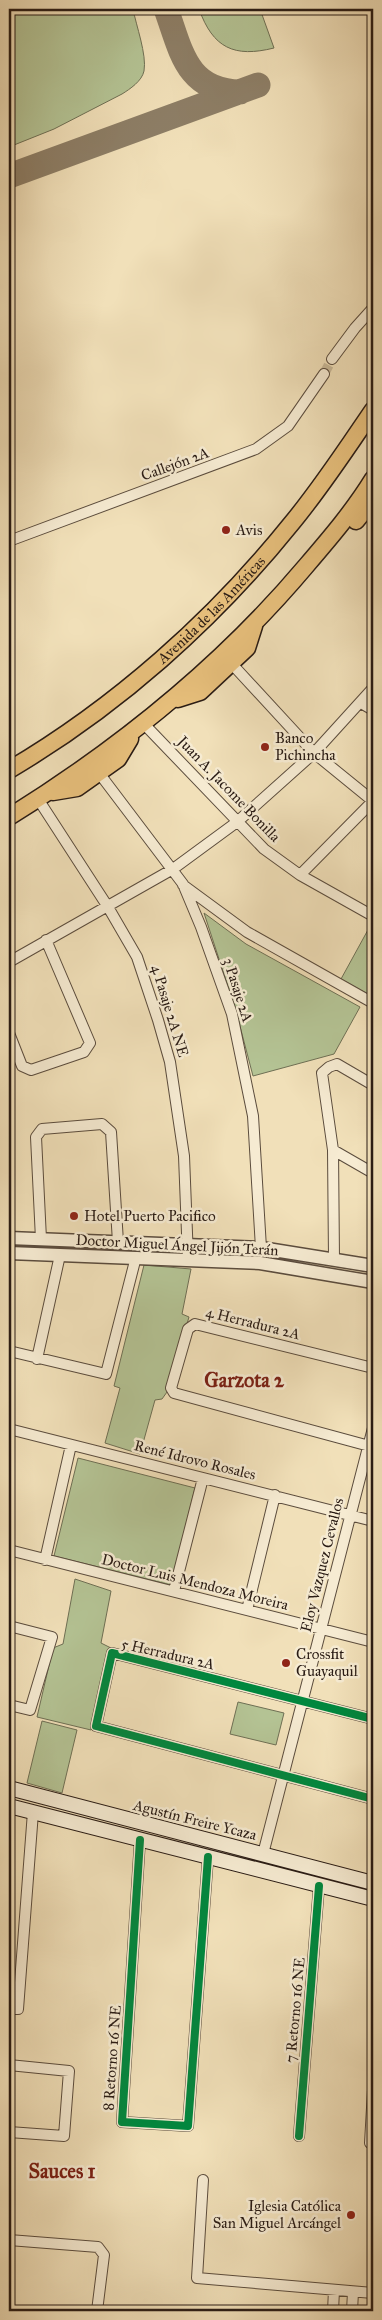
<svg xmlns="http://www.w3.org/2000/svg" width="382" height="2320" font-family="'IM FELL Great Primer',serif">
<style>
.green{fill:#b4c394;stroke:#6e6f54}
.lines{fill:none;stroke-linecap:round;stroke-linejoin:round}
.taxiway{stroke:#8d7e66;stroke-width:25}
.minor-tunnel{stroke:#c9b998;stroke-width:10;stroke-dasharray:10 5;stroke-linecap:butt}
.minor-casing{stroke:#5b4c3d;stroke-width:12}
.tertiary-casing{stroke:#5b4c3d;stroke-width:15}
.secondary-casing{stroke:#291b14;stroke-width:16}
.primary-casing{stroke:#291b14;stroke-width:19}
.minor{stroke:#f6ebd2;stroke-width:10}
.tertiary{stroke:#f6ebd2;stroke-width:12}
.secondary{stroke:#f6ebd2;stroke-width:14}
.primary{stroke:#e8c07c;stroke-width:16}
.cycleway-casing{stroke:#f6ebd2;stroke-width:11}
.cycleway{stroke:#00873e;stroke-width:8}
.poi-dot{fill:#8f2418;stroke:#f6ebd2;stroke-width:2}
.labels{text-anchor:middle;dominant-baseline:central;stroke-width:5;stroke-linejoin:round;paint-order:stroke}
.street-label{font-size:15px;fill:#291b14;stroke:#f6ebd2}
.poi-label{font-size:15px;fill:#291b14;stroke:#f6ebd2;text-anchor:start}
.district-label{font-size:20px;font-weight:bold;fill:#7a1f14;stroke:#f6ebd2}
</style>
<rect width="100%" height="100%" fill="#f1e0b9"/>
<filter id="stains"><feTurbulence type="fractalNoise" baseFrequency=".004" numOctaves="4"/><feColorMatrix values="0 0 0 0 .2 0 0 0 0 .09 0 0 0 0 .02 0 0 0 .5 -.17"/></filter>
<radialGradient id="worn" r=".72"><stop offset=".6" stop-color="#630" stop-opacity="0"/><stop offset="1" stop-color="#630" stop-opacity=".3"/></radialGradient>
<!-- green -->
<path class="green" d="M9 9H133C136 25 147 55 144 71 142 81 130 89 122 94L54 129 9 147Z
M199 9H260L274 48C234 58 213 48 199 9Z
M204 913 246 944 360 1007 334 1054 253 1076 236 1011Z
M369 928 373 930V997L341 979Z
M144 1265 191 1269 182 1314 189 1317 167 1392 162 1399 155 1400 140 1454 105 1443 120 1388 114 1386Z
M78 1458 195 1488 171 1585 54 1556Z
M75 1579 111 1591 101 1643 111 1648 91 1730 37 1717 53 1648 63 1644Z
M238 1702 284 1713 276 1745 230 1734Z
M42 1721 77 1730 62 1793 27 1783Z"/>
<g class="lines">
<!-- taxiway -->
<path class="taxiway" d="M166 9C181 50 186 91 240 92
M9 176 258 85"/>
<!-- minor-tunnel -->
<path class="minor-tunnel" d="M324 374 332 359"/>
<defs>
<path id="minor" d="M332 359 355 328 373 308
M9 541 256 449 288 426 324 374
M231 663 314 753 373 801
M361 703 373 710
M144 724 264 849 300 875 373 916
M99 773 183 884 201 927 232 1014 253 1116 261 1248
M38 799 108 907 137 957 158 1020 170 1062 184 1156 188 1259
M300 875 373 801
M183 885 247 932 373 1003
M9 962 173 869 237 822 314 753 373 688
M9 1033 22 1066 31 1070 84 1052 90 1043 46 940
M333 1150 373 1173
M41 1239 36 1137 42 1129 102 1124 111 1132 118 1242
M334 1259 333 1150 322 1073 329 1067 337 1064 373 1085
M9 1351 106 1374 136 1257
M37 1359 60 1255
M373 1368 195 1324 188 1329 171 1388 174 1393 373 1447
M9 1429 373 1521
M9 1550 373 1642
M45 1560 71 1445
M174 1591 203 1478
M247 1610 275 1495
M9 1626 52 1637 30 1710 9 1705
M373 1719 112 1653 96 1726 373 1799
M140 1840 122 2122 188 2126 208 1857
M263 1854 373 1428
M9 2009H18L33 1812
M9 2065 69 2071 64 2136 9 2132
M299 2136 319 1886
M370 2143 373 2090
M203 2180 197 2278 373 2293
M9 2240 98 2247 104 2255 97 2311
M9 2311H13
M333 2311 334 2290
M352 2311 353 2292"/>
<path id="tertiary" d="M9 1238 261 1248 373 1266
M9 1253 260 1263 373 1282"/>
<path id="secondary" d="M9 1788 373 1883
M9 1806 373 1899"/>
<g id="primary">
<path d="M356 521 373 500"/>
<path d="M178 699 200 692 231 663 247 648 254 626"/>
<path id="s1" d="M9 770C116 707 213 621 291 524 321 488 347 448 373 410"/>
<path d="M53 792 77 788 118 759 130 739"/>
<path d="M9 817C120 748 221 667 306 566 330 538 354 510 373 479"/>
</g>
</defs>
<!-- minor casing -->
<use href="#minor" class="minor-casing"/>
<!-- tertiary casing -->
<use href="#tertiary" class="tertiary-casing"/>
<!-- secondary casing -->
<use href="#secondary" class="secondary-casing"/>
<!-- primary casing -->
<use href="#primary" class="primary-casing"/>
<!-- minor -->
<use href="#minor" class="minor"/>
<!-- tertiary -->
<use href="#tertiary" class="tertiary"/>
<!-- secondary -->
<use href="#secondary" class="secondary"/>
<!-- primary -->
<use href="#primary" class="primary"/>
<defs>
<path id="cycleway" d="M373 1719 112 1653 96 1726 373 1799
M140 1840 122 2122 188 2126 208 1857
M299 2136 319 1886"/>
</defs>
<!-- cycleway casing -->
<use href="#cycleway" class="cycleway-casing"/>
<!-- cycleway -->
<use href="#cycleway" class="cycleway"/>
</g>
<!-- markers -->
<g class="poi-dot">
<circle cx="226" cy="530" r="5"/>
<circle cx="265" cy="747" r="5"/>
<circle cx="74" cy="1216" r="5"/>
<circle cx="286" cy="1663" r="5"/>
<circle cx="351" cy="2215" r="5"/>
</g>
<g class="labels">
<!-- street labels -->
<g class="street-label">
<text transform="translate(175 464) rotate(-20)">Callejón 2A</text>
<text stroke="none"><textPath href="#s1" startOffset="259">Avenida de las Américas</textPath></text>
<text transform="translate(229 789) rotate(46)">Juan A. Jacome Bonilla</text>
<text transform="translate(238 990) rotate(72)">3 Pasaje 2A</text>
<text transform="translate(170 1011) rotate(73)">4 Pasaje 2A NE</text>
<text transform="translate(177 1245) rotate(3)">Doctor Miguel Ángel Jijón Terán</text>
<text transform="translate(253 1323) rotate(14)">4 Herradura 2A</text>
<text transform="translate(195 1460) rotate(14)">René Idrovo Rosales</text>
<text transform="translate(322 1565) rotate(-76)">Eloy Vazquez Cevallos</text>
<text transform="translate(195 1582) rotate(14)">Doctor Luis Mendoza Moreira</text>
<text transform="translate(168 1654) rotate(13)">5 Herradura 2A</text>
<text transform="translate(195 1820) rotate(14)">Agustín Freire Ycaza</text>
<text transform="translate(295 2010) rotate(-85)">7 Retorno 16 NE</text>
<text transform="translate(112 2058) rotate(-86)">8 Retorno 16 NE</text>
</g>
<!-- poi labels -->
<g class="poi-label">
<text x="236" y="530">Avis</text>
<text x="275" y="738">Banco<tspan x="275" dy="17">Pichincha</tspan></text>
<text x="84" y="1216">Hotel Puerto Pacifico</text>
<text x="296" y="1654">Crossfit<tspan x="296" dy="17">Guayaquil</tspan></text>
<text x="341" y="2206" text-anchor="end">Iglesia Católica<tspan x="341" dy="17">San Miguel Arcángel</tspan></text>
</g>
<!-- district labels -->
<g class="district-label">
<text x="244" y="1380">Garzota 2</text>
<text x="62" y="2171">Sauces 1</text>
</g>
</g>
<!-- margin -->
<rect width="382" height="2320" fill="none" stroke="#f1e0b9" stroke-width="30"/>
<rect x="10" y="10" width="362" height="2300" fill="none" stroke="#291b14" stroke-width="2.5"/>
<rect x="15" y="15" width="352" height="2290" fill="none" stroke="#291b14"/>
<rect width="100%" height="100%" filter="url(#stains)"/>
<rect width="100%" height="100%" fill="url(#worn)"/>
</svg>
